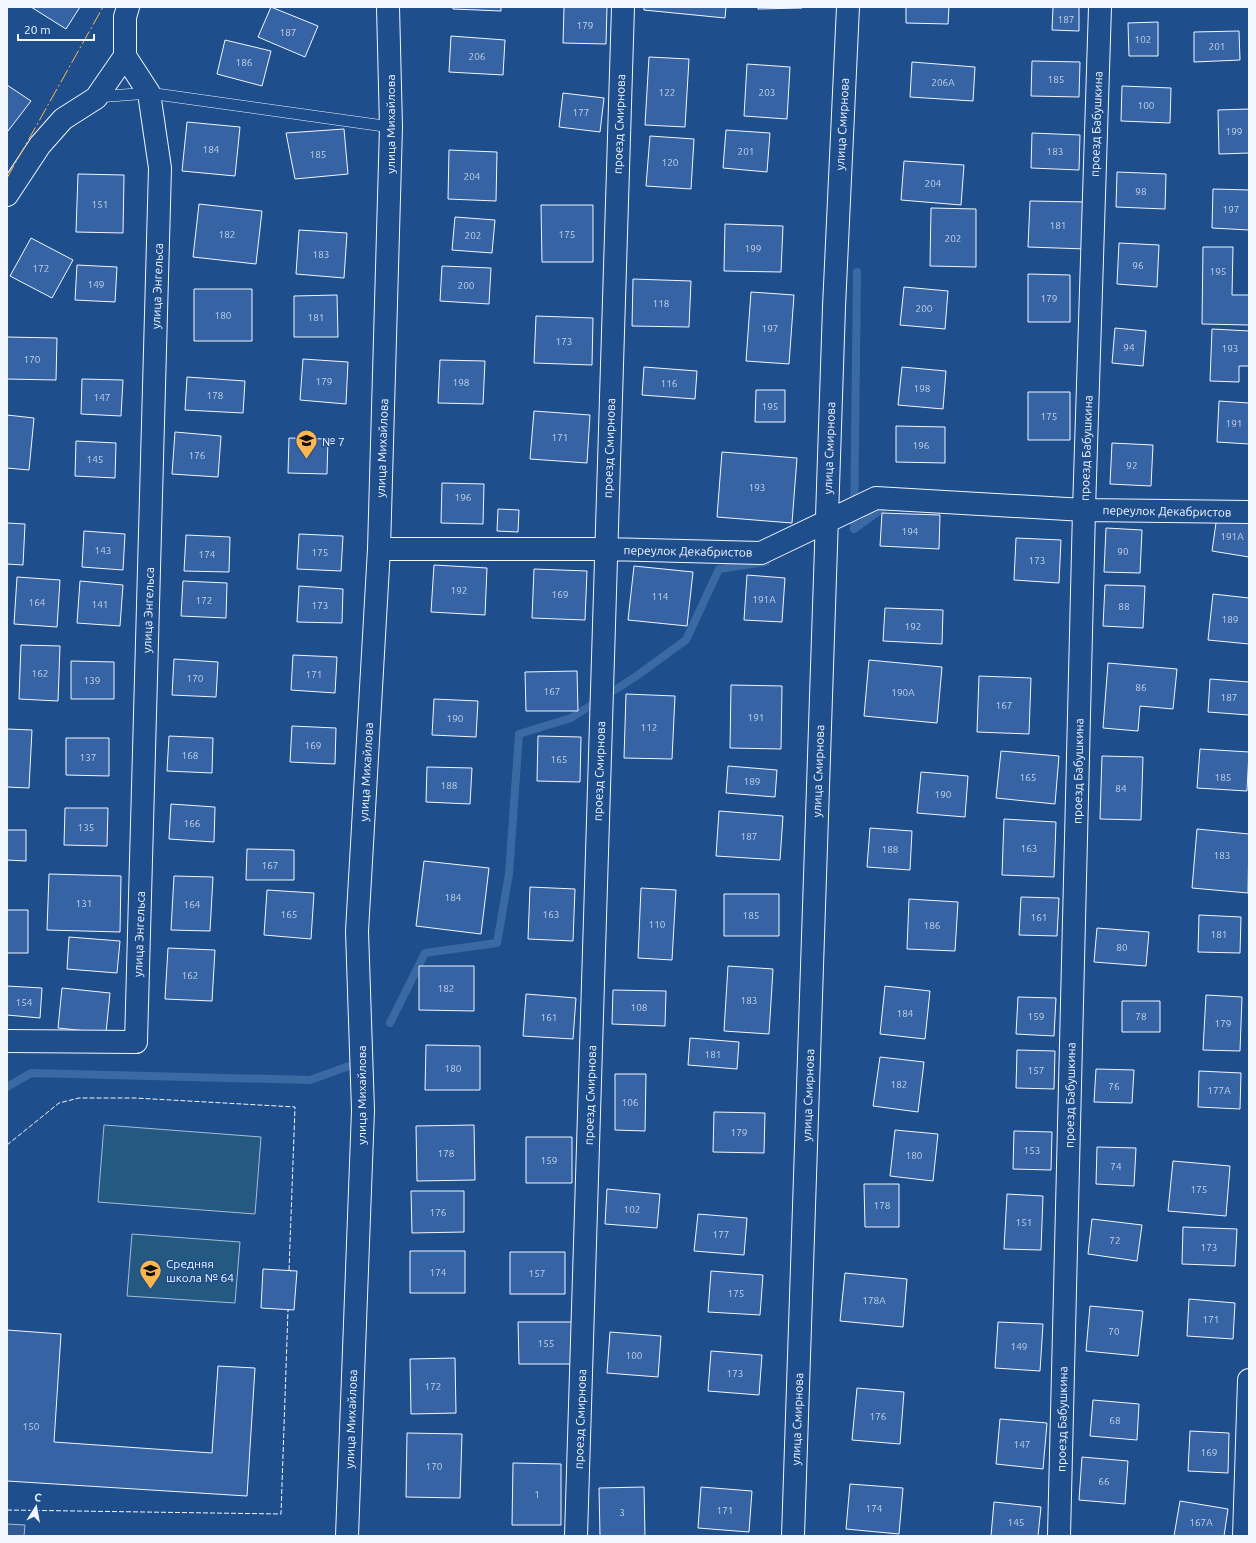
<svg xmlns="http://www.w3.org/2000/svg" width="1256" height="1543" font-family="Ubuntu,sans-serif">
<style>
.green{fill:#245a82;stroke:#a8bbd7}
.parking{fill:#305b95;stroke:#a8bbd7}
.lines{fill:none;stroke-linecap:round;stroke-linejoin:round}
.stream{stroke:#3b69a3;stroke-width:8}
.building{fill:#3563a3;stroke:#f2f6ff}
.lane-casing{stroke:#f2f6ff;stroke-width:12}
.street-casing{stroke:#f2f6ff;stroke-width:24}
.lane{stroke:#1f4e8c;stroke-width:11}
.street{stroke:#1f4e8c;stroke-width:22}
.fence{stroke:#f2f6ff;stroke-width:1;stroke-dasharray:5 2;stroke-linecap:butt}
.power{stroke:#ffb74d;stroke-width:1;stroke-dasharray:14 3 2 3;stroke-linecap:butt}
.labels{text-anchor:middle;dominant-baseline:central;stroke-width:3;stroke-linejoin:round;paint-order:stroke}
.number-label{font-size:10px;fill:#c3d1e8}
.street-label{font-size:12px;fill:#f2f6ff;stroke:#1f4e8c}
.poi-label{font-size:12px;fill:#f2f6ff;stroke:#1f4e8c;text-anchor:start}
</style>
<rect width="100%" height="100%" fill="#1f4e8c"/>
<!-- green -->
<path class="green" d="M104 1125 261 1137 255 1214 98 1202Z
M132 1234 240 1242 235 1303 127 1296Z"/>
<!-- parking -->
<path class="parking" d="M7 1524 25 1525 24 1536H7Z"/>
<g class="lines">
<!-- stream -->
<path class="stream" d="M854 529 857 272
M854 529 890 503
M390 1023 425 953 497 943 509 874 519 734 571 718 635 677 686 640 719 569 766 562
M7 1087 31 1073 310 1080 349 1066"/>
</g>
<!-- building -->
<path class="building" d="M31 7H80L66 29Z
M271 7 318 26 305 57 258 37Z
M453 7H501V11L453 9Z
M564 7H607L606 44 563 43Z
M644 7H726L725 18 644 10Z
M758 7H802V8L758 9Z
M906 7H949L948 24 906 23Z
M1053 7H1079V31L1052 30Z
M1158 22V56H1129L1128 23Z
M1239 31 1240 60 1194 62V32Z
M451 36 505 40 503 75 449 72Z
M225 40 271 51 262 86 217 74Z
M649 57 689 59 685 127 645 125Z
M1032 61 1080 62 1079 97 1031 96Z
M912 62 975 67 973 101 910 97Z
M747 64 790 67 787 119 744 116Z
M7 85 31 101 8 131 7 130Z
M1122 86 1171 88 1170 123 1121 121Z
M563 93 604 98 600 132 559 127Z
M1249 109V153L1219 154 1218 110Z
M187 122 240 127 235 176 182 171Z
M344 129 348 174 295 179 286 133Z
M726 130 770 133 767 172 723 168Z
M1032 133 1080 135 1079 170 1031 168Z
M650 136 694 139 691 189 646 186Z
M449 150 497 152 496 201 448 199Z
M904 161 964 165 961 205 901 200Z
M1117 172 1166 174 1165 209 1116 207Z
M78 174 124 175 123 233 76 232Z
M1213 189 1249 190V230L1212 228Z
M1030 201 1087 202 1086 249 1028 247Z
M199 204 262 211 256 264 193 257Z
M541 205H593V262H542Z
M931 208 976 209V267L930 266Z
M455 217 495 220 492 253 452 250Z
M725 224 783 226 781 272 724 271Z
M299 230 347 233 344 278 296 274Z
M31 238 73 260 52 298 10 276Z
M1119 243 1159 245 1157 287 1117 284Z
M1203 247H1233L1232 295H1249V325L1202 324Z
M77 265 117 267 115 302 75 300Z
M442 266 491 268 489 304 440 301Z
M1028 274 1070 275V322H1028Z
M633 279 691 281 689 327 632 326Z
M904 287 948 291 945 329 900 325Z
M194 289H252V341H194Z
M751 292 794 295 789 364 746 361Z
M337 295 338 337H294V296Z
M536 316 593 318 592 365 534 363Z
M1115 328 1146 331 1143 366 1112 363Z
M1212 329 1249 331V366H1239V382L1210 381Z
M7 337 57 338 56 380 7 379Z
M303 359 348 362 346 404 300 400Z
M440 360 485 361 483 404 438 403Z
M644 367 697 371 695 399 642 395Z
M902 367 946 371 943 409 898 405Z
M187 377 245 381 243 413 185 410Z
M82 379 123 380 121 416 81 414Z
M756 390H785V422H755Z
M1028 392H1070V440H1028Z
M1219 401 1249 403V444L1217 442Z
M534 411 590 415 587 463 530 459Z
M7 415 34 418 29 470 7 468Z
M896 426 945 427V463L896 462Z
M175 432 221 436 218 477 172 474Z
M289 438 328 439 327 474 288 473Z
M76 441 116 443 115 478 75 476Z
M1112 443 1153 445 1151 486 1110 484Z
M722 452 797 458 792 523 717 517Z
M442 483 484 484 483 524 441 523Z
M498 509 519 510 518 532 497 531Z
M882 513 940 515 939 549 880 546Z
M1217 516 1249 521V557L1212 551Z
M7 523 25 524 23 565 7 564Z
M1106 528 1142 530 1140 573 1104 572Z
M84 531 125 534 123 570 82 567Z
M299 534 343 536 341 571 297 569Z
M186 535 230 537 229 572 184 571Z
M1016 538 1061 540 1059 583 1014 580Z
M434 565 487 568 485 615 431 612Z
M634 566 693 572 687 626 628 620Z
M534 569 587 571 585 620 532 618Z
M747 575 785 578 782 622 744 620Z
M17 577 60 580 57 627 14 624Z
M80 581 123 585 120 626 77 623Z
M183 581 227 583 226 618 181 616Z
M1105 585 1145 586 1143 628 1103 626Z
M299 586 343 589 342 623 297 622Z
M1213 594 1249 598V644L1208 640Z
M885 608 943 610 942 644 883 641Z
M21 645 60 646 58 701 19 699Z
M293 655 337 657 335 693 291 690Z
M174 659 218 662 216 697 172 695Z
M869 660 942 667 937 723 864 716Z
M71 661 114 662V699H71Z
M1108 663 1177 669 1173 709 1140 706 1138 731 1103 728Z
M577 671 578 711H526L525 672Z
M979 676 1031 678 1029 734 977 732Z
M1210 679 1249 682V715L1208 712Z
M731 685 782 686 781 749 730 748Z
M626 694 675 696 672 759 624 758Z
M434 699 478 701 476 737 432 735Z
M292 726 336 728 335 764 290 762Z
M7 729 32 730 29 788 7 787Z
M169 736 213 738 212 773 167 771Z
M538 736 581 737 580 782 537 781Z
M66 738H109V776L66 775Z
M1200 749 1249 752 1247 791 1197 788Z
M1001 751 1059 756 1055 804 996 798Z
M1102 756 1143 757 1141 820 1100 819Z
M728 766 777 770 775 797 726 793Z
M427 767 472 768 470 804 426 802Z
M921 772 968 776 965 817 917 813Z
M171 804 215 807 214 842 169 839Z
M65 808H108L107 846 64 845Z
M719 811 783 816 780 860 716 856Z
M1004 819 1056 822 1054 877 1002 875Z
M870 828 912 831 910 870 867 867Z
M1197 829 1249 834 1248 893 1192 888Z
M7 830H26V861L7 860Z
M247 849 294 850V880H246Z
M424 861 489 868 481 934 416 926Z
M49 874 121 876 120 932 47 930Z
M174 876 213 877 210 931 171 930Z
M530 887 575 889 573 941 528 939Z
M641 888 676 890 672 960 638 958Z
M267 890 314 893 311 939 264 935Z
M724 894H779V936H724Z
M1021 897 1059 898 1057 936 1019 935Z
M909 899 958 902 955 951 907 949Z
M7 910H28V953H7Z
M1199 915 1241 917 1240 953 1198 952Z
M1097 928 1149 932 1146 966 1094 962Z
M69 937 120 941 117 973 67 969Z
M168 948 215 950 212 1001 165 999Z
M419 966H474V1011L419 1010Z
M728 966 773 969 769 1034 724 1031Z
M7 986 42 988 40 1018 7 1015Z
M885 986 930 991 925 1039 880 1034Z
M62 988 110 993 106 1033 58 1028Z
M613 990 666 991 665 1026 612 1024Z
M526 994 576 998 573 1039 523 1036Z
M1206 995 1242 997 1240 1051 1203 1050Z
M1018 997 1056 998 1054 1036 1016 1034Z
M1122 1001H1160V1032H1122Z
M690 1038 739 1042 737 1069 688 1065Z
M426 1045 480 1046V1090H425Z
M1017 1050 1055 1051 1054 1089 1016 1088Z
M880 1057 924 1062 918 1112 873 1106Z
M1096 1069 1134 1070 1132 1103 1094 1102Z
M1199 1071 1241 1073 1240 1109 1198 1107Z
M615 1074H646L645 1131 615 1130Z
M714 1112 765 1113 764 1153 713 1152Z
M474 1125 475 1180 417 1181 416 1126Z
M895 1130 938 1134 933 1181 890 1176Z
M1014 1131 1052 1132 1051 1170 1013 1169Z
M526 1137H572V1183H526Z
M1097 1147 1136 1148 1134 1186 1096 1184Z
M1173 1161 1230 1166 1226 1216 1168 1211Z
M864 1184H899V1227H865Z
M607 1189 660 1194 657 1228 605 1224Z
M411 1191H464V1232L412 1233Z
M1007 1194 1043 1196 1041 1250 1004 1249Z
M698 1214 747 1218 744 1255 694 1251Z
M1092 1219 1142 1225 1137 1261 1088 1254Z
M1183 1227 1237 1229 1235 1266 1182 1264Z
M410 1251H465V1293H410Z
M510 1252H565V1294H510Z
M263 1269 297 1271 294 1310 261 1308Z
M711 1271 763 1275 760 1315 708 1312Z
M845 1273 907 1279 903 1327 840 1321Z
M1189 1299 1235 1303 1233 1339 1187 1336Z
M1090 1306 1143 1311 1138 1356 1086 1351Z
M518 1322H573V1364H519Z
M998 1322 1043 1324 1040 1371 995 1368Z
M7 1330 61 1334 54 1442 212 1453 218 1366 255 1368 247 1496 7 1481Z
M610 1332 661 1336 658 1377 607 1373Z
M711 1351 762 1355 759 1395 708 1391Z
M455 1358 456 1413 411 1414 410 1359Z
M857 1388 904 1392 900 1444 852 1440Z
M1093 1400 1139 1404 1137 1440 1090 1436Z
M1000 1419 1047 1423 1043 1469 996 1464Z
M1190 1431 1229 1433 1228 1473 1188 1471Z
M407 1433 462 1434 460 1498 406 1497Z
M1082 1457 1128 1461 1125 1504 1079 1500Z
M513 1463 561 1464V1525H512Z
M850 1484 903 1488 899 1534 846 1529Z
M644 1487 645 1536H600L599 1488Z
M701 1487 752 1491 749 1532 698 1528Z
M1180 1501 1228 1509 1224 1536H1174Z
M994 1502 1041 1507 1038 1536H991Z"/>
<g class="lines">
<defs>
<path id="lane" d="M97 97 149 93 391 127"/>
<path id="street" d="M7 195 40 145 63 119 96 98 125 56V17L128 7
M379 549H606L761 553 876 498 1084 510 1249 512
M7 1041 136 1042 160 168 149 93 125 56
M347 1536 363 1110 357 931 379 549 391 127 388 7
M576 1536 623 7
M793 1536 834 307 848 7
M1059 1536 1084 510 1100 7
M1244 1536 1249 1380"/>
</defs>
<!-- lane casing -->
<use href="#lane" class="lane-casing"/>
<!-- street casing -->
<use href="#street" class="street-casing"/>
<!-- lane -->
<use href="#lane" class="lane"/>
<!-- street -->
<use href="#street" class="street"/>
<!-- fence -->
<path class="fence" d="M7 1145 59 1103 79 1098H135L295 1107 289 1271H291
M7 1510 281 1514 288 1310H289"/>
<!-- power -->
<path class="power" d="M7 178 103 7"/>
</g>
<!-- icons -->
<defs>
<symbol id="school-pin" viewBox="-11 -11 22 30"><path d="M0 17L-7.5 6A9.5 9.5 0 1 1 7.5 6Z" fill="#ffb74d" stroke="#1f4e8c"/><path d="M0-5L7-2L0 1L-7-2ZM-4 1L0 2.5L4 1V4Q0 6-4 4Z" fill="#111"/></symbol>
</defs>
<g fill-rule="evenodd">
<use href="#school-pin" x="294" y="428" width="25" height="34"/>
<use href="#school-pin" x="138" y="1258" width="25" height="34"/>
</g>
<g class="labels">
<!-- number labels -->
<g class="number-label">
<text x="1066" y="19">187</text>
<text x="585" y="25">179</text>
<text x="288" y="32">187</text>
<text x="1143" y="39">102</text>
<text x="1217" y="46">201</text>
<text x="477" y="56">206</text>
<text x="244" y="62">186</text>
<text x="1056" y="79">185</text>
<text x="943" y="82">206А</text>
<text x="667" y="92">122</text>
<text x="767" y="92">203</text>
<text x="1146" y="105">100</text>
<text x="581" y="112">177</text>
<text x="1234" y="131">199</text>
<text x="211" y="149">184</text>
<text x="746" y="151">201</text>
<text x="1055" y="151">183</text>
<text x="318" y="154">185</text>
<text x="670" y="162">120</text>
<text x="472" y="176">204</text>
<text x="933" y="183">204</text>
<text x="1141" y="191">98</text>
<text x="100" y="204">151</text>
<text x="1231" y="209">197</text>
<text x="1058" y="225">181</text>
<text x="227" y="234">182</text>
<text x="567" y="234">175</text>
<text x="473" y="235">202</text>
<text x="953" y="238">202</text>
<text x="753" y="248">199</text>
<text x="321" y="254">183</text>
<text x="1138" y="265">96</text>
<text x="41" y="268">172</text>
<text x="1218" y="271">195</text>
<text x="96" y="284">149</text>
<text x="466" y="285">200</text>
<text x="1049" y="298">179</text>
<text x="661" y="303">118</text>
<text x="924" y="308">200</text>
<text x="223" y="315">180</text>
<text x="316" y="317">181</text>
<text x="770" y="328">197</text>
<text x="564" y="341">173</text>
<text x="1129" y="347">94</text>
<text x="1230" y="348">193</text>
<text x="32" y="359">170</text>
<text x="324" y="381">179</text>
<text x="461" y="382">198</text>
<text x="669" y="383">116</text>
<text x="922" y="388">198</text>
<text x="215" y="395">178</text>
<text x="102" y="397">147</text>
<text x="770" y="406">195</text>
<text x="1049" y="416">175</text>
<text x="1234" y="423">191</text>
<text x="560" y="437">171</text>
<text x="921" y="445">196</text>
<text x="197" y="455">176</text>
<text x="95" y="459">145</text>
<text x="1132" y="465">92</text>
<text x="757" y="487">193</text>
<text x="463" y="497">196</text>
<text x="910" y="531">194</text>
<text x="1232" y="536">191А</text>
<text x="103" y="550">143</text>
<text x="1123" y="551">90</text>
<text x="320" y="552">175</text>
<text x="207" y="554">174</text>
<text x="1037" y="560">173</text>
<text x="459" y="590">192</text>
<text x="560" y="594">169</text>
<text x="660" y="596">114</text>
<text x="764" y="599">191А</text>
<text x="204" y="600">172</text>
<text x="37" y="602">164</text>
<text x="100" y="604">141</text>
<text x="320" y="605">173</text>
<text x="1124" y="606">88</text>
<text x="1230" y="619">189</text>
<text x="913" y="626">192</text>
<text x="40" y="673">162</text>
<text x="314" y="674">171</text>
<text x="195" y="678">170</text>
<text x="92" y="680">139</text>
<text x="1141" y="687">86</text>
<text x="552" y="691">167</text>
<text x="903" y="692">190А</text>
<text x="1229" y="697">187</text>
<text x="1004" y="705">167</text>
<text x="756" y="717">191</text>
<text x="455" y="718">190</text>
<text x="649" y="727">112</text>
<text x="313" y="745">169</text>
<text x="190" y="755">168</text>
<text x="88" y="757">137</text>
<text x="559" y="759">165</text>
<text x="1028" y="777">165</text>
<text x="1223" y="777">185</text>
<text x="752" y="781">189</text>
<text x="449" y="785">188</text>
<text x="1121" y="788">84</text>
<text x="943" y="794">190</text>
<text x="192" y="823">166</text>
<text x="86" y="827">135</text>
<text x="749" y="836">187</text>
<text x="1029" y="848">163</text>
<text x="890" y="849">188</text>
<text x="1222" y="855">183</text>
<text x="270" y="865">167</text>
<text x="453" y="897">184</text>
<text x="84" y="903">131</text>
<text x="192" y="904">164</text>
<text x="289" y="914">165</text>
<text x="551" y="914">163</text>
<text x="751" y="915">185</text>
<text x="1039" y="917">161</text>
<text x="657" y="924">110</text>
<text x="932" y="925">186</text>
<text x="1219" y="934">181</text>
<text x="1122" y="947">80</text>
<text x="190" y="975">162</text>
<text x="446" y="988">182</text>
<text x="749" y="1000">183</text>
<text x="24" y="1002">154</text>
<text x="639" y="1007">108</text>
<text x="905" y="1013">184</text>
<text x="1036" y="1016">159</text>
<text x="1141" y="1016">78</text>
<text x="549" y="1017">161</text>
<text x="1223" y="1023">179</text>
<text x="713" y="1054">181</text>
<text x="453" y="1068">180</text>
<text x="1036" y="1070">157</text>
<text x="899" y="1084">182</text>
<text x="1114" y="1086">76</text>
<text x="1219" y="1090">177А</text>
<text x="630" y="1102">106</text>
<text x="739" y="1132">179</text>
<text x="1032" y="1150">153</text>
<text x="446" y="1153">178</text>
<text x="914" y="1155">180</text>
<text x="549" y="1160">159</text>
<text x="1116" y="1166">74</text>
<text x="1199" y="1189">175</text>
<text x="882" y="1205">178</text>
<text x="632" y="1209">102</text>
<text x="438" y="1212">176</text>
<text x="1024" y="1222">151</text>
<text x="721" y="1234">177</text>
<text x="1115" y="1240">72</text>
<text x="1209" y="1247">173</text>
<text x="438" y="1272">174</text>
<text x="537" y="1273">157</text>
<text x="736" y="1293">175</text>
<text x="874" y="1300">178А</text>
<text x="1211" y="1319">171</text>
<text x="1114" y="1331">70</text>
<text x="546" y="1343">155</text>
<text x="1019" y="1346">149</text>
<text x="634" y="1355">100</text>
<text x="735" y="1373">173</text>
<text x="433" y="1386">172</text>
<text x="878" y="1416">176</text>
<text x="1115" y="1420">68</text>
<text x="31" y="1426">150</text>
<text x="1022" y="1444">147</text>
<text x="1209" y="1452">169</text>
<text x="434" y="1466">170</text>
<text x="1104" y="1481">66</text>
<text x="537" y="1494">1</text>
<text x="874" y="1508">174</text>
<text x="725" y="1510">171</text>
<text x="622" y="1512">3</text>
<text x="1016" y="1522">145</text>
<text x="1201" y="1522">167А</text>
</g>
<!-- street labels -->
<g class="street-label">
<text transform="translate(390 124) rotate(-90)">улица Михайлова</text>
<text transform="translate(619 124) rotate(-88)">проезд Смирнова</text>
<text transform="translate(842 124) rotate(-87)">улица Смирнова</text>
<text transform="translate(1096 124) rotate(-88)">проезд Бабушкина</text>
<text transform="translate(157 286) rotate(-88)">улица Энгельса</text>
<text transform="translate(382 448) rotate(-88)">улица Михайлова</text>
<text transform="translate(609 448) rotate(-88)">проезд Смирнова</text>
<text transform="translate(829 448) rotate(-88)">улица Смирнова</text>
<text transform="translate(1086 448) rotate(-88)">проезд Бабушкина</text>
<text transform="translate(1167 511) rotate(1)">переулок Декабристов</text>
<text transform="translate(688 551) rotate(1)">переулок Декабристов</text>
<text transform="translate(148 610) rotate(-88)">улица Энгельса</text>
<text transform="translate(599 771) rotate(-88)">проезд Смирнова</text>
<text transform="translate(818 771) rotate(-88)">улица Смирнова</text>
<text transform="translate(1078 771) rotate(-89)">проезд Бабушкина</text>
<text transform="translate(366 772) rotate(-87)">улица Михайлова</text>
<text transform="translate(139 934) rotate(-88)">улица Энгельса</text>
<text transform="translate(361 1095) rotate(-90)">улица Михайлова</text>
<text transform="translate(590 1095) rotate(-88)">проезд Смирнова</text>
<text transform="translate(808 1095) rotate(-88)">улица Смирнова</text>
<text transform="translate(1070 1095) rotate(-89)">проезд Бабушкина</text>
<text transform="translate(351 1419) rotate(-88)">улица Михайлова</text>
<text transform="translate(580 1419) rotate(-88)">проезд Смирнова</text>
<text transform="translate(797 1419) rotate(-88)">улица Смирнова</text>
<text transform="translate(1062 1419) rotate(-89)">проезд Бабушкина</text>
</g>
<!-- poi labels -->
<g class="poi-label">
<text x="322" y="441">№ 7</text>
<text x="166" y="1263">Средняя<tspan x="166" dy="14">школа № 64</tspan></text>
</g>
</g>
<!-- border -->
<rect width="1256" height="1543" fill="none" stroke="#f2f6ff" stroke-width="16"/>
<!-- north arrow -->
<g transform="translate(36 1507) rotate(11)" stroke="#1f4e8c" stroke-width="3" paint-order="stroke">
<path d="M0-3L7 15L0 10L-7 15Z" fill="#f2f6ff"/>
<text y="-6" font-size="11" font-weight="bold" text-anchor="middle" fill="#f2f6ff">С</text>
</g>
<!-- scale -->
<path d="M18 34v6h76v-6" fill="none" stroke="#f2f6ff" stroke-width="2"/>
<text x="24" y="34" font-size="12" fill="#f2f6ff" stroke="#1f4e8c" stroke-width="3" paint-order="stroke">20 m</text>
</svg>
